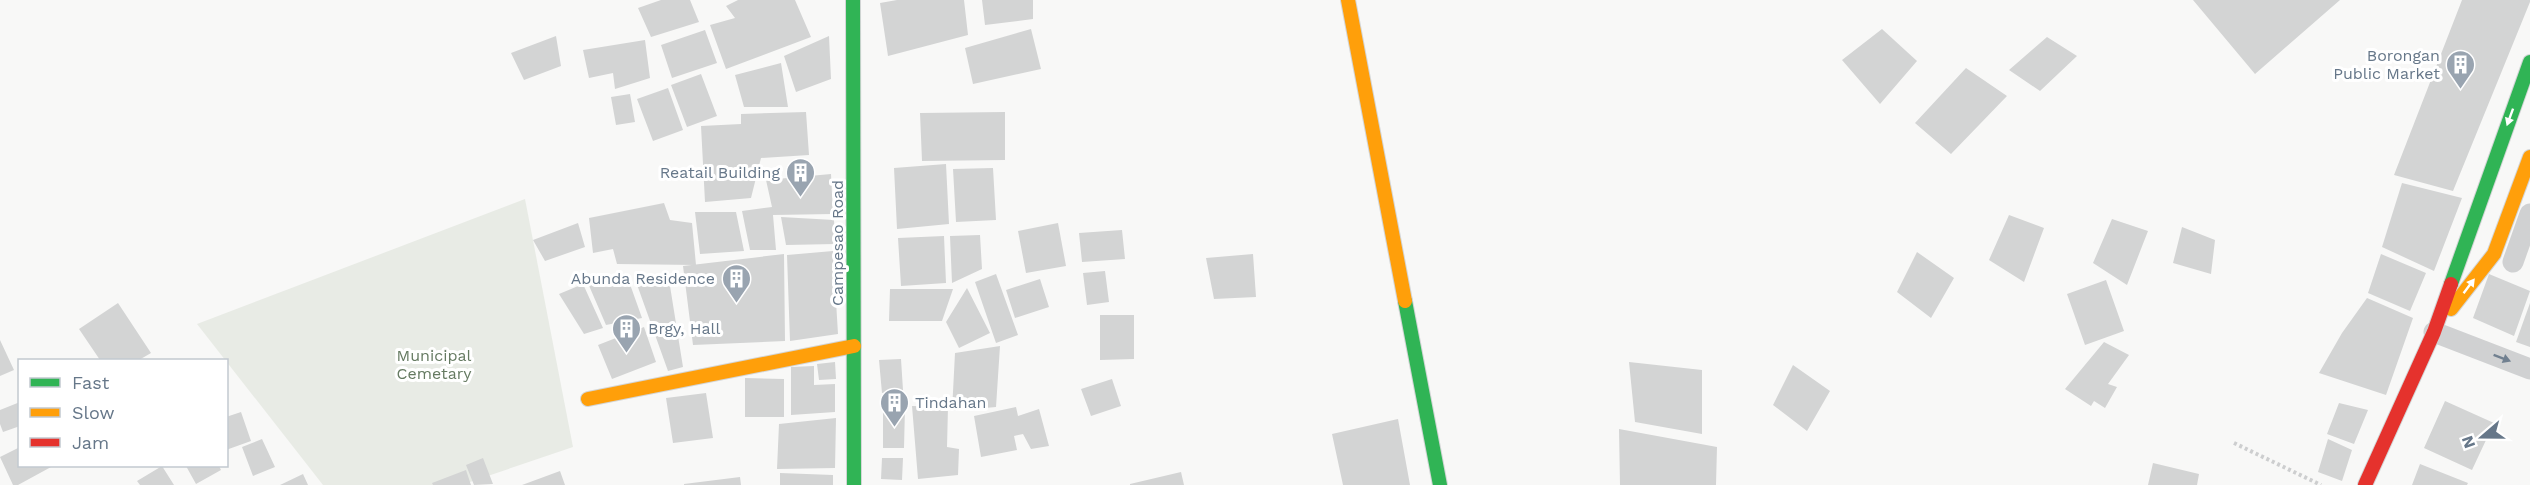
<svg xmlns="http://www.w3.org/2000/svg" width="2530" height="485" font-family="'Work Sans',sans-serif">
<style>
.green{fill:#e8ebe5}
.building{fill:#d3d4d4}
.lines{fill:none;stroke-linecap:round;stroke-linejoin:round}
.fast-casing{stroke:#d3d5d6;stroke-width:16}
.slow-casing{stroke:#d3d5d6;stroke-width:16}
.jam-casing{stroke:#d3d5d6;stroke-width:16}
.path{stroke:#cdcecf;stroke-width:4;stroke-dasharray:3 3;stroke-linecap:butt}
.lane{stroke:#d0d1d2;stroke-width:21}
.fast{stroke:#30b455;stroke-width:14}
.slow{stroke:#ff9f0a;stroke-width:14}
.jam{stroke:#e5322d;stroke-width:14}
.oneway{fill:#fff}
.oneway2{fill:#718090}
.labels{text-anchor:middle;dominant-baseline:central;stroke-width:6;stroke-linejoin:round;paint-order:stroke}
.poi-label{font-size:16px;fill:#667789;stroke:#fff;text-anchor:end}
.street-label{font-size:16px;fill:#667789;stroke:#fff}
.park-label{font-size:16px;fill:#657a61;stroke:#fff}
</style>
<rect width="100%" height="100%" fill="#f8f8f7"/>
<!-- green -->
<path class="green" d="M525 199 573 447 461 485H323L197 324Z"/>
<!-- building -->
<path class="building" d="M661 0H690L699 22 651 37 638 8Z
M738 0H795L811 37 726 69 710 25 735 18 726 6Z
M897 0H964L968 35 888 56 880 3Z
M982 0H1033V19L985 25Z
M2193 0H2340L2255 74Z
M2462 0H2530V2L2453 191 2394 175Z
M1031 29 1041 69 973 84 965 48Z
M1882 29 1917 61 1880 104 1842 60Z
M705 30 717 63 672 78 661 45Z
M556 36 561 66 524 80 511 53Z
M829 36 831 79 796 92 784 56Z
M2047 37 2077 56 2040 91 2009 70Z
M645 40 650 78 615 89 613 73 589 78 583 50Z
M781 63 788 107H744L735 75Z
M1966 68 2007 96 1951 154 1915 123Z
M701 74 717 116 687 127 671 85Z
M668 88 683 130 653 141 637 99Z
M630 94 635 122 616 125 611 97Z
M806 112 809 155 761 158 751 198 705 202 701 126 741 124V114Z
M1005 112V160L922 161 920 113Z
M946 164 949 224 897 229 894 168Z
M993 168 996 220 956 222 953 169Z
M831 174 833 214 773 215 776 250H750L742 211 772 207 766 180Z
M2402 183 2462 198 2434 271 2382 247Z
M664 203 670 220 692 223 696 265 617 264 613 249 593 253 589 218Z
M695 212H736L744 251 700 254Z
M2009 215 2044 228 2024 282 1989 260Z
M781 217 834 220 835 244 786 245Z
M2112 219 2148 231 2127 285 2093 263Z
M578 223 585 247 545 261 533 240Z
M1058 223 1066 266 1026 273 1018 231Z
M2182 227 2215 240 2211 274 2173 263Z
M1122 230 1125 259 1082 262 1079 233Z
M980 235 982 269 952 283 950 236Z
M944 236 946 283 901 286 898 238Z
M833 251 838 334 790 341 787 255Z
M1917 252 1954 278 1931 318 1897 292Z
M784 254 785 341 693 345 683 266Z
M1253 254 1256 297 1214 299 1206 258Z
M2381 254 2426 273 2410 311 2368 293Z
M1105 271 1109 302 1087 305 1083 273Z
M626 273 642 318 606 325 587 281Z
M996 274 1018 335 996 343 975 282Z
M2489 274 2530 291 2514 336 2473 318Z
M635 279 670 286 683 367 668 371Z
M1040 279 1049 307 1015 318 1006 290Z
M2106 280 2124 331 2085 345 2067 294Z
M583 284 603 328 584 334 559 294Z
M967 288 990 333 959 348 946 322Z
M890 289H953L942 321H889Z
M2367 298 2413 318 2386 395 2319 373 2342 333Z
M118 303 151 353 139 360H100L79 329Z
M2530 303V347L2516 342Z
M1100 315H1134V359L1100 360Z
M644 327 656 362 612 379 598 345Z
M0 340 14 370 0 376Z
M2104 342 2129 355 2108 384 2117 387 2105 408 2094 401 2091 406 2065 389Z
M1000 346 996 407 952 411 955 353Z
M901 359 903 390 882 393 879 360Z
M835 362 836 379 819 380 817 364Z
M1629 362 1702 370V434L1635 422Z
M1793 365 1830 391 1807 431 1773 405Z
M814 366V385L835 384V412L791 415V367Z
M745 378 784 379V417H745Z
M1112 379 1121 406 1091 416 1081 389Z
M706 393 713 438 673 443 666 398Z
M2445 401 2494 423 2472 470 2424 448Z
M20 402V426L3 432 0 424V410Z
M2339 403 2368 410 2354 444 2327 434Z
M883 406 905 407 904 448H883Z
M912 406 948 407 947 447 959 449 958 475 918 479Z
M1016 407 1018 416 1039 409 1049 446 1031 449 1023 434 1014 436 1017 450 981 457 974 416Z
M241 412 251 441 226 450V417Z
M836 418 835 468 777 469 779 424Z
M1398 419 1410 485H1343L1332 434Z
M1619 429 1717 447 1716 485H1620Z
M262 439 275 467 253 476 242 447Z
M2328 439 2352 450 2342 481 2318 472Z
M20 447V466H50L51 467 18 485H13L0 457Z
M483 458 493 484 474 485 466 465Z
M882 458H903L902 480 881 479Z
M2153 463 2199 474 2197 485H2148Z
M2420 464 2468 483 2467 485H2412Z
M162 466 174 485H140L137 481Z
M186 466H219L221 470 196 484Z
M466 470 471 485H433L432 483Z
M560 471 565 485H522Z
M1181 472 1184 485H1130V484Z
M780 473 833 475V485H780Z
M303 474 308 485H280Z
M740 477 741 485H684V484Z"/>
<g class="lines">
<defs>
<path id="fast" d="M853 0 854 485
M2451 284 2530 62
M1405 301 1440 485"/>
<path id="slow" d="M1348 0 1405 301
M2451 309 2494 254 2530 157
M588 399 854 346"/>
<path id="jam" d="M2365 485 2434 332 2451 284"/>
</defs>
<!-- fast casing -->
<use href="#fast" class="fast-casing"/>
<!-- slow casing -->
<use href="#slow" class="slow-casing"/>
<!-- jam casing -->
<use href="#jam" class="jam-casing"/>
<!-- path -->
<path class="path" d="M2234 443 2321 485"/>
<!-- lane -->
<path class="lane" d="M2513 262 2530 214
M2434 332 2530 369"/>
<!-- fast -->
<use href="#fast" class="fast"/>
<!-- slow -->
<use href="#slow" class="slow"/>
<!-- jam -->
<use href="#jam" class="jam"/>
</g>
<!-- one-way arrows -->
<defs><path id="oneway-solid" d="M-6-.8H1V-3.2L6.5 0L1 3.2V.8H-6Z" transform="scale(1.5)"/></defs>
<g class="oneway">
<use href="#oneway-solid" transform="translate(2510 117) rotate(110)"/>
<use href="#oneway-solid" transform="translate(2469 286) rotate(-53)"/>
</g>
<use class="oneway2" href="#oneway-solid" transform="translate(2502 358) rotate(21)"/>
<!-- icons -->
<defs>
<symbol id="building-pin" viewBox="-11 -11 22 30"><path d="M0 17L-7.5 6A9.5 9.5 0 1 1 7.5 6Z" fill="#99a4b0" stroke="#fff"/><path d="M-4-6H4V6H1V3H-1V6H-4ZM-2.5-4.3h1.7v1.8h-1.7ZM.8-4.3h1.7v1.8H.8ZM-2.5-1h1.7V.8h-1.7ZM.8-1h1.7V.8H.8Z" fill="#fff"/></symbol>
</defs>
<g fill-rule="evenodd">
<use href="#building-pin" x="2444" y="48" width="33" height="45"/>
<use href="#building-pin" x="784" y="156" width="33" height="45"/>
<use href="#building-pin" x="720" y="262" width="33" height="45"/>
<use href="#building-pin" x="610" y="312" width="33" height="45"/>
<use href="#building-pin" x="878" y="386" width="33" height="45"/>
</g>
<g class="labels">
<!-- poi labels -->
<g class="poi-label">
<text x="2440" y="55">Borongan<tspan x="2440" dy="18">Public Market</tspan></text>
<text x="780" y="172">Reatail Building</text>
<text x="715" y="278">Abunda Residence</text>
<text x="648" y="328" text-anchor="start">Brgy, Hall</text>
<text x="915" y="402" text-anchor="start">Tindahan</text>
</g>
<!-- street labels -->
<g class="street-label">
<text transform="translate(837 243) rotate(-90)">Campesao Road</text>
</g>
<!-- park labels -->
<g class="park-label">
<text x="434" y="355">Municipal<tspan x="434" dy="18">Cemetary</tspan></text>
</g>
</g>
<!-- legend -->
<rect x="18" y="359" width="210" height="108" fill="#ffffff" stroke="#c2c9d0" stroke-width="1.5"/>
<rect x="30" y="378" width="30" height="9" fill="#30b455" stroke="#c2c9d0" stroke-width="1.5"/>
<text x="72" y="389" font-size="18" fill="#667789">Fast</text>
<rect x="30" y="408" width="30" height="9" fill="#ff9f0a" stroke="#c2c9d0" stroke-width="1.5"/>
<text x="72" y="419" font-size="18" fill="#667789">Slow</text>
<rect x="30" y="438" width="30" height="9" fill="#e5322d" stroke="#c2c9d0" stroke-width="1.5"/>
<text x="72" y="449" font-size="18" fill="#667789">Jam</text>
<!-- north arrow -->
<g transform="translate(2482 437) rotate(250)" stroke="#ffffff" stroke-width="4.5" paint-order="stroke">
<path d="M0-4.5L10 22L0 15L-10 22Z" fill="#667789"/>
<text y="-9" font-size="16" font-weight="bold" text-anchor="middle" fill="#667789">N</text>
</g>
</svg>
